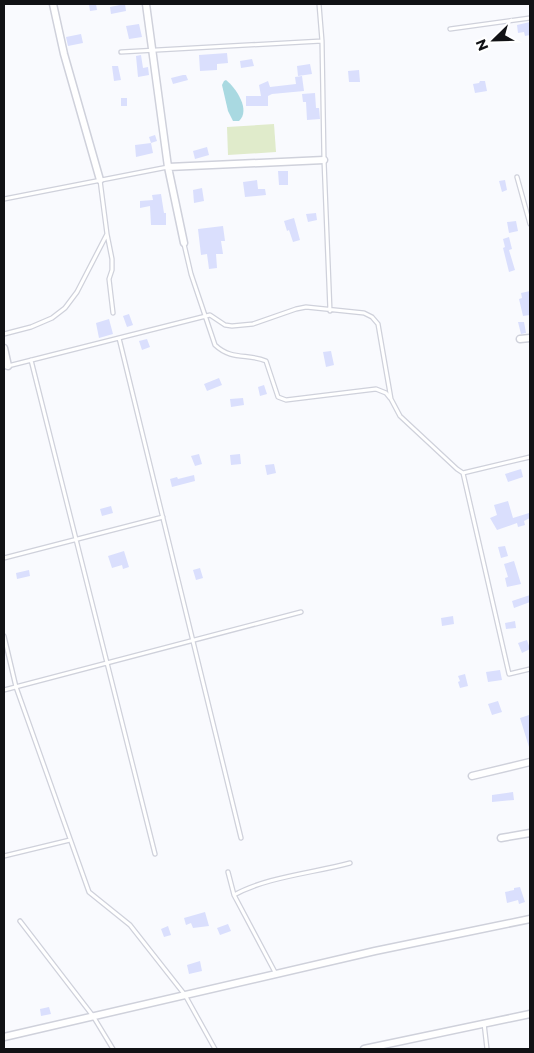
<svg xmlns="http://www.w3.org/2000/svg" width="534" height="1053" font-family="Montserrat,sans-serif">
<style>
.green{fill:#e0ebcb}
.water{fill:#a9d9e1}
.building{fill:#dadffd}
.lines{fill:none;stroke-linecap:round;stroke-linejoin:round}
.lane-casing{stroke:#cfd1db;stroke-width:5.5}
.street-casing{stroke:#cfd1db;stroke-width:9}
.lane{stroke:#fff;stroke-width:3}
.street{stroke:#fff;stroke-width:6}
</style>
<rect width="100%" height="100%" fill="#f9fafe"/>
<!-- green -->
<path class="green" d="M274 124 276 152 228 155 227 127Z"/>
<!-- water -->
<path class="water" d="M226 80C236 88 251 110 239 121H233L228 111 222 85 224 81Z"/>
<!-- building -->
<path class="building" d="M89 4H96L97 10 90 11Z
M125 4 126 11 111 14 110 7Z
M530 22V35L525 36 524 32 518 33 517 25Z
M139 24 142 37 129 39 126 26Z
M81 34 83 43 68 46 66 37Z
M227 53 228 63 217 64V70L200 71 199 55Z
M141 55 143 68 148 67 149 75 138 77 136 56Z
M252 59 254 66 241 68 240 61Z
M310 64 312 74 298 76 297 66Z
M112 66H118L121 80 114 81Z
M359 70 360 82H349L348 71Z
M183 75H186L188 80 173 84 171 78Z
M302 76 304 91 272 94 268 96V106H246V96H261L259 85 268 81 270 87 296 84 295 77Z
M480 81H485L487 91 475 93 473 84 479 83Z
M315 93 316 108H319L320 119 307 120 306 102H303L302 94Z
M121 98H127V106H121Z
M155 135 157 141 151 143 153 153 136 157 135 145 151 143 149 137Z
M207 147 209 155 195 159 193 151Z
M278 171H288V185H279Z
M257 180 258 189H265L266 195 245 197 243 182Z
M505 180 507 190 502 192 499 181Z
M202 188 204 201 194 203 193 190Z
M161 194 164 213H166V225H151L150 206 140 208V201L153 200 152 195Z
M316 213 317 220 308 222 306 214Z
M294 218 300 240 293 242 289 230 287 231 284 221Z
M516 221 518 231 509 233 507 222Z
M223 226 225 241H221L223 254H216L217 268 209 269 207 254 201 255 198 229Z
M509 237 512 249 509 250 515 270 509 272 503 248 505 247 503 239Z
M530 291V307L529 308 530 315 523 316 519 299 522 298 521 293Z
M129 314 133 325 127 327 123 316Z
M109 319 113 334 99 338 96 323Z
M518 322H524L526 333 521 334Z
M147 339 150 347 142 350 139 341Z
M331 351 334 365 326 367 323 352Z
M219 378 222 385 207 391 204 384Z
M264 385 267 394 260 396 258 387Z
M243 398 244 405 231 407 230 399Z
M199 454 202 464 195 466 191 456Z
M240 454 241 464 231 465 230 455Z
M274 464 276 473 267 475 265 465Z
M521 469 523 477 508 482 505 474Z
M194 475 195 481 172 487 170 479 177 477 178 479Z
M508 501 513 518 529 513 530 518 524 521 525 525 518 527 517 523 497 530 490 518 497 515 494 505Z
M111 506 113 513 102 516 100 509Z
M505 546 508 556 501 558 498 547Z
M124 551 129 567 123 569 122 565 112 568 108 556Z
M514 561 521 584 507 587 505 578 508 577 504 564Z
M200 568 203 578 196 580 193 570Z
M29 570 30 576 17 579 16 573Z
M530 595V602L514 608 512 601Z
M453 616 454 624 442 626 441 618Z
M515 621 516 628 506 629 505 623Z
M527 640 530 649 522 653 518 643Z
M500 670 502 680 488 682 486 672Z
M465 674 468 686 460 688 458 682 460 681 458 676Z
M498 701 502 712 492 715 488 704Z
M529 715 530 747H529L520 718Z
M513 792 514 800 492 802V795Z
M520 887 525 902 519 904 518 900 507 903 505 892 514 890V888Z
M205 912 209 926 193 928 191 923 186 925 184 918Z
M228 924 231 931 220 935 217 928Z
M168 926 171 935 164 937 161 929Z
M200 961 202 971 189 974 187 965Z
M49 1007 51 1014 41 1016 40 1009Z"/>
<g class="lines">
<defs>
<path id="lane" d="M319 4 322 41 324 160 330 311
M450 29 530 18
M121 52 322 41
M517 177 530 224
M4 199 168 167
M107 234 112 259V270L109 279 113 313
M184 244 191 274 215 345C232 361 248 353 266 361L278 397 286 400 376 389 386 393 390 398
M4 334 31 327 52 318 65 308 77 292 107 234 100 180
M119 338 241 838
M31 360 155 854
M4 367 210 315 225 325 232 326 253 324 296 309 306 307 364 313 372 317 378 324 391 399 400 416 457 469 463 473 530 457
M463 473 509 674 530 669
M4 558 163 517
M4 636 16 687 89 892 130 925 185 995 215 1049
M4 690 301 612
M4 856 70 840
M228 872 234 895 276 974
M234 895C266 877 313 873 350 863
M20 921 93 1016 113 1049
M484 1023 487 1049"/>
<path id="street" d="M53 4 64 54 100 180
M146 4 168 167 324 160
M168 167 184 243
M520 339 530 338
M4 348 8 366
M472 776 530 762
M501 838 530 833
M4 1037 375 951 530 919
M364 1049 530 1014"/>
</defs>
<!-- lane casing -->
<use href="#lane" class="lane-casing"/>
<!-- street casing -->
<use href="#street" class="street-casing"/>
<!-- lane -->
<use href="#lane" class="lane"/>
<!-- street -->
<use href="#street" class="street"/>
</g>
<!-- border -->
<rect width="534" height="1053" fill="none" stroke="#111215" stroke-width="10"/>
<!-- north arrow -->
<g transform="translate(494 40) rotate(247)" stroke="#ffffff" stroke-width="4" paint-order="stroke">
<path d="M0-4L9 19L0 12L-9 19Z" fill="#111215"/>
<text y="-8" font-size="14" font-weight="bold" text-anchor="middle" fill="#111215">N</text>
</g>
</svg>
